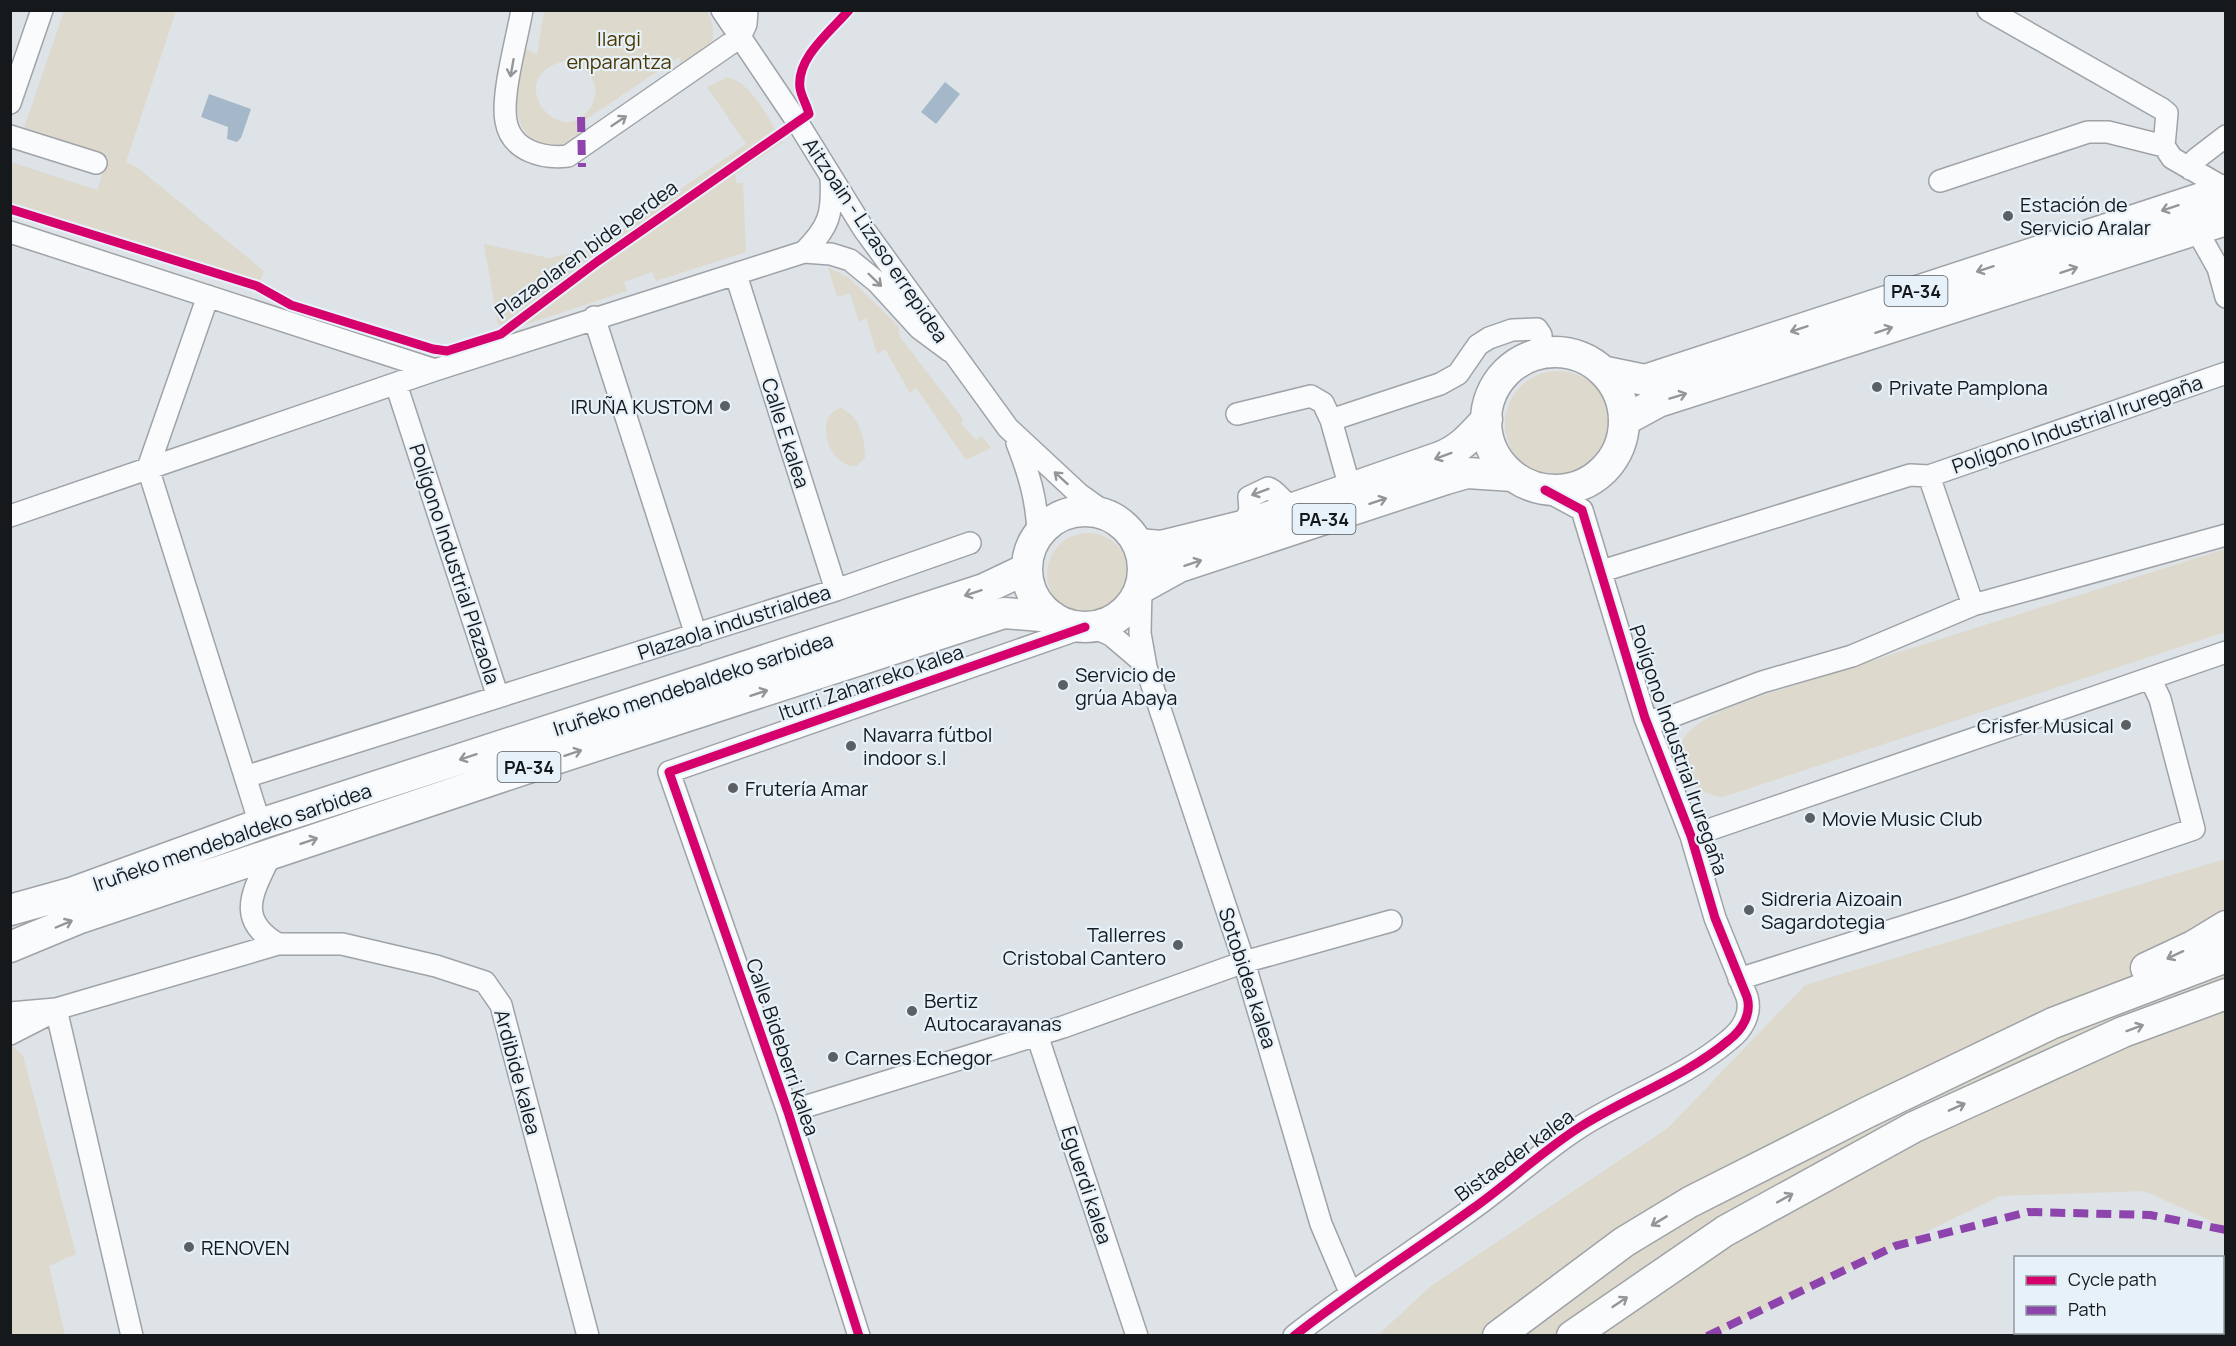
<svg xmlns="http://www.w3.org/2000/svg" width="2236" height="1346" font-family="Manrope,sans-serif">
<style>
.green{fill:#ddd9cc;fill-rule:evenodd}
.water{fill:#a5b8c9}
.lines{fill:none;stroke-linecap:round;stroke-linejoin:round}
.minor-casing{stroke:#9fa3a7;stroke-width:24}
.highway-casing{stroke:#9fa3a7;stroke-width:33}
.minor{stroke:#fafbfc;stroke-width:21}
.highway{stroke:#fafbfc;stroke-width:30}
.quiet{stroke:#8e44ad;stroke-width:8;stroke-dasharray:15 8;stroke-linecap:butt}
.cycleway-casing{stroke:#e7f1f9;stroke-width:13}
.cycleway{stroke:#d6006c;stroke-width:9}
.oneway{stroke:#939597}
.poi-dot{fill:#5c6063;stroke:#e7f1f9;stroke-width:2}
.labels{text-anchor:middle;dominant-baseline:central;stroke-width:4.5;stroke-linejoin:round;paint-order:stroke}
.shield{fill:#e7f1f9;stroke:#555a5e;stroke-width:1.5}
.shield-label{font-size:18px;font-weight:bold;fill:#16191c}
.park-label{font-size:20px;fill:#493600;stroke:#e7f1f9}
.poi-label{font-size:20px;fill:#16191c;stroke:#e7f1f9;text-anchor:start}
.street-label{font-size:20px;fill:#16191c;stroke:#e7f1f9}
</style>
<rect width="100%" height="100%" fill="#dee3e8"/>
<!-- green -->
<path class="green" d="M64 11H176L126 162 138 168 264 271 258 287 11 207V162L97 190 108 157 24 128Z
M544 11H707C723 41 706 55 682 71L679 57 585 120 586 133C571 142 556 151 538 143 505 126 519 76 523 47L537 55ZM565 61C587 65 605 86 590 108 560 153 500 76 565 61Z
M727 77C753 83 769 121 783 142L736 174V183H743L746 252 656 281 652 272 624 282 627 291 509 330 498 324 484 244 549 258 595 248 746 144 707 87Z
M828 267 849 278 898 326 900 337 963 419 961 423 976 440 982 436 991 448 966 460 916 388 910 393 885 349 877 354 866 318 859 322 850 293 837 297Z
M1505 424a53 53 0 1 1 106 0a53 53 0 1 1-106 0Z
M841 408C860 416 865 439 865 458L857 466C827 468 813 414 841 408Z
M1047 574a41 41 0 1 1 82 0a41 41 0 1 1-82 0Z
M2225 549V632L1723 797C1707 795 1693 789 1685 775 1657 725 1736 706 1767 694Z
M2225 859V1227L2144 1191 2000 1196 1714 1335 1377 1336 1431 1286 1668 1128 1805 985Z
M10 1043 23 1056 76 1254 49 1266 65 1335H11Z"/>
<!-- water -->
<path class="water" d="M945 82 960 94 936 124 921 112Z
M209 94 251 109 241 138 237 142 227 139 228 127 201 117Z"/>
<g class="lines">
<defs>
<path id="minor" d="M522 10C517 39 501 95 506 121 511 151 543 159 568 156L740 37
M722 10 798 123 863 228 1008 428 1079 494 1107 514
M1988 10 2162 109 2167 113 2164 146 2172 158 2226 189
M740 37 746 24 747 10
M10 103 42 10
M10 136 96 163
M2190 169 2196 159 2226 136
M1940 181 2088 132H2108L2164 146
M2196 229 2218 268 2226 267
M10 232 435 370
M804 252C829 227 833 214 831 178
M2218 268 2226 297
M736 275 836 590
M208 296 148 468 260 824
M594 317 696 635
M396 384 498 697
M1237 414 1311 396 1323 403 1331 420
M1017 443C1029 474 1037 500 1038 534
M1929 476 1973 605
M1350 488 1331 420 1440 384 1458 374 1478 345 1489 338 1512 330 1537 329 1541 335 1542 353
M10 516 435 370 804 252 831 254 850 260 877 282 919 328 950 351
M1242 526 1250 511 1249 497 1268 488C1278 491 1281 503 1295 508
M1602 571 1910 475 1929 476 2226 373
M1141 588 1140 633 1146 667 1244 962 1321 1224 1350 1292
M1090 626 1111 635 1145 664
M1645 718 1662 720 1762 682 1852 656 1973 605 2226 535
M245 777 836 590 970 543
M1691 836 2226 652
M271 854C254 890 234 919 278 944
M1739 979 1962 908 2194 829 2160 699 2151 680
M56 1009 132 1336
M10 1013 56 1009 278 944H342L436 966 485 982 501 1005 588 1336
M10 1034 47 1015
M1037 1035 1137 1336
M788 1112 1063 1027 1244 962 1391 921
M859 1336 788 1112 669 772 1085 627
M1294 1336C1352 1290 1413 1252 1472 1209 1509 1183 1542 1151 1580 1127 1627 1097 1687 1076 1729 1040 1742 1030 1752 1014 1747 997L1715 918 1691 836 1645 718 1582 510 1545 490"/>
<path id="highway" d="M1486 421a69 69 0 1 1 138 0a69 69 0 1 1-138 0Z
M1606 372 1645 380 2226 190
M1625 420 1658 402 2226 220
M1027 569a58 58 0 1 1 116 0a58 58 0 1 1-116 0Z
M1138 544 1161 546 1242 526 1440 457C1461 449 1472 435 1487 419
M1141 588 1179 567 1446 479 1467 473 1513 476
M10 910 71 893 260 824 984 589 1026 569
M10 947 80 918 546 762 1004 613 1053 617
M2146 968 2193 946 2226 926
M1498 1336 1624 1242 1690 1202 1868 1112 2053 1023 2226 957
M1572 1336 1725 1231 1914 1127 2123 1032 2226 994"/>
</defs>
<!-- minor casing -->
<use href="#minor" class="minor-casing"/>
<!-- highway casing -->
<use href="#highway" class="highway-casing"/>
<!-- minor -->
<use href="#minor" class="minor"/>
<!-- highway -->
<use href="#highway" class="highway"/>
<!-- quiet -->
<path class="quiet" d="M581 117 582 167
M1707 1336 1895 1246 2028 1212 2150 1215 2226 1230"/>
<defs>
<path id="cycleway" d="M10 209 257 286 291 305 433 349 447 351 501 334 598 261 809 114C807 105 801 96 800 88 796 58 831 31 849 10
M859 1336 788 1112 669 772 1085 627
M1294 1336C1352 1290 1413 1252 1472 1209 1509 1183 1542 1151 1580 1127 1627 1097 1687 1076 1729 1040 1742 1030 1752 1014 1747 997L1715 918 1691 836 1645 718 1582 510 1545 490"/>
</defs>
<!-- cycleway casing -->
<use href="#cycleway" class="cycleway-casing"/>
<!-- cycleway -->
<use href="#cycleway" class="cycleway"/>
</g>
<!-- one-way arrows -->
<defs><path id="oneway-shaft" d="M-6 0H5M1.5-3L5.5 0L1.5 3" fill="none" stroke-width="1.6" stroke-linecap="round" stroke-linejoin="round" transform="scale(1.5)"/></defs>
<g class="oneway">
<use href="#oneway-shaft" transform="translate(512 68) rotate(100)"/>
<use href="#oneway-shaft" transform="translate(619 121) rotate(-34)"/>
<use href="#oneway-shaft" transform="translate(2170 208) rotate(162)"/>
<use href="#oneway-shaft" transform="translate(1985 269) rotate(162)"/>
<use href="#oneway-shaft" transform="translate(2069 270) rotate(-18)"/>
<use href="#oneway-shaft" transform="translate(875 280) rotate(44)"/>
<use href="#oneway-shaft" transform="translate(1799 329) rotate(162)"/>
<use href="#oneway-shaft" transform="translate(1884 330) rotate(-18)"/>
<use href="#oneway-shaft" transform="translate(1678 396) rotate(-17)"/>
<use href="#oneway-shaft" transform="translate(1443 456) rotate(160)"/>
<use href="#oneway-shaft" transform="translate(1061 478) rotate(-138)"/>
<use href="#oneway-shaft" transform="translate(1260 492) rotate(160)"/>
<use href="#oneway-shaft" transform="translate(1378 501) rotate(-18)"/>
<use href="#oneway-shaft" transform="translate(1193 563) rotate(-18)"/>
<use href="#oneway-shaft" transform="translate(973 593) rotate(162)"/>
<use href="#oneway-shaft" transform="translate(759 693) rotate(-18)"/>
<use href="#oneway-shaft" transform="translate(573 753) rotate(-18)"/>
<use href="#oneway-shaft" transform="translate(468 757) rotate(162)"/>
<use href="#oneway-shaft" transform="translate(309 841) rotate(-19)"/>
<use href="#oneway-shaft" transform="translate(64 924) rotate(-23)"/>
<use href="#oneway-shaft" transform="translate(2175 955) rotate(155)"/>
<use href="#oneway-shaft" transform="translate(2135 1028) rotate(-20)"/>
<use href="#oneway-shaft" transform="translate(1957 1107) rotate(-24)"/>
<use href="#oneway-shaft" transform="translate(1785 1198) rotate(-29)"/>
<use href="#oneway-shaft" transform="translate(1659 1221) rotate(149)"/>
<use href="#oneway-shaft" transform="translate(1620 1302) rotate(-34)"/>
</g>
<!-- markers -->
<g class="poi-dot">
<circle cx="2008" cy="216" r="6"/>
<circle cx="1877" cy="387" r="6"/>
<circle cx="725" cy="406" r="6"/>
<circle cx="1063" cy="685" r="6"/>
<circle cx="2126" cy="725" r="6"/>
<circle cx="851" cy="746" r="6"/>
<circle cx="733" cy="788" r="6"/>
<circle cx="1810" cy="818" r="6"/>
<circle cx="1749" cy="910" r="6"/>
<circle cx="1178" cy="945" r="6"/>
<circle cx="912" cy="1011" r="6"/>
<circle cx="833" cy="1057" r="6"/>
<circle cx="189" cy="1247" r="6"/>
</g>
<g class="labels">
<!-- shield labels -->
<g class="shield">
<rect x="1884.5" y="276" width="63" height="30" rx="4.5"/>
<rect x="1292.5" y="504" width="63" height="30" rx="4.5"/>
<rect x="497.5" y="752" width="63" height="30" rx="4.5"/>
</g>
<g class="shield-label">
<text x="1916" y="291">PA-34</text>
<text x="1324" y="519">PA-34</text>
<text x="529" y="767">PA-34</text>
</g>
<!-- park labels -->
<g class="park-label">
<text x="619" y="38">Ilargi<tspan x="619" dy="23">enparantza</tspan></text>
</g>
<!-- poi labels -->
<g class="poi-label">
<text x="2020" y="204">Estación de<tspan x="2020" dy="23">Servicio Aralar</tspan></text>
<text x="1889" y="387">Private Pamplona</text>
<text x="713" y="406" text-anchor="end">IRUÑA KUSTOM</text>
<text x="1075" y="674">Servicio de<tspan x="1075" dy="23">grúa Abaya</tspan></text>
<text x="2114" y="725" text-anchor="end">Crisfer Musical</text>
<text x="863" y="734">Navarra fútbol<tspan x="863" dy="23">indoor s.l</tspan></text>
<text x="745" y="788">Frutería Amar</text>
<text x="1822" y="818">Movie Music Club</text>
<text x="1761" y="898">Sidreria Aizoain<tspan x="1761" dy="23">Sagardotegia</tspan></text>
<text x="1166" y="934" text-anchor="end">Tallerres<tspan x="1166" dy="23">Cristobal Cantero</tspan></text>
<text x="924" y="1000">Bertiz<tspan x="924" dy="23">Autocaravanas</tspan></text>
<text x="845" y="1057">Carnes Echegor</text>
<text x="201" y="1247">RENOVEN</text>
</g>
<!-- street labels -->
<g class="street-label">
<text transform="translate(876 240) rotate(56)">Aitzoain - Lizaso errepidea</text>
<text transform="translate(586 249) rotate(-36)">Plazaolaren bide berdea</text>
<text transform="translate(2077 424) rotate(-19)">Polígono Industrial Iruregaña</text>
<text transform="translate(786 433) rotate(72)">Calle E kalea</text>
<text transform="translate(455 564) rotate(72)">Polígono Industrial Plazaola</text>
<text transform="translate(734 622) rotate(-18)">Plazaola industrialdea</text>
<text transform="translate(871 682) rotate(-19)">Iturri Zaharreko kalea</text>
<text transform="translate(693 684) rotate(-18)">Iruñeko mendebaldeko sarbidea</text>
<text transform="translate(1679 750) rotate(71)">Polígono Industrial Iruregaña</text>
<text transform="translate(232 837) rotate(-19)">Iruñeko mendebaldeko sarbidea</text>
<text transform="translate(1248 978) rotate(72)">Sotobidea kalea</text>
<text transform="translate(783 1047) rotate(71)">Calle Bideberri kalea</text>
<text transform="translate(518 1072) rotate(75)">Ardibide kalea</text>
<text transform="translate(1514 1155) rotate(-36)">Bistaeder kalea</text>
<text transform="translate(1087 1185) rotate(72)">Eguerdi kalea</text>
</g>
</g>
<!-- border -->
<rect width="2236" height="1346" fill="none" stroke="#16191c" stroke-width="24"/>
<!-- legend -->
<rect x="2014" y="1256" width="210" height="78" fill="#e7f1f9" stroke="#939ba1" stroke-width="1.5"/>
<rect x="2026" y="1276" width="30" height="9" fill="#d6006c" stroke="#939ba1" stroke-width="1.5"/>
<text x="2068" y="1286" font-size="18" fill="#16191c">Cycle path</text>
<rect x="2026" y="1306" width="30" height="9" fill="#8e44ad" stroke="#939ba1" stroke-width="1.5"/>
<text x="2068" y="1316" font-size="18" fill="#16191c">Path</text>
</svg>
